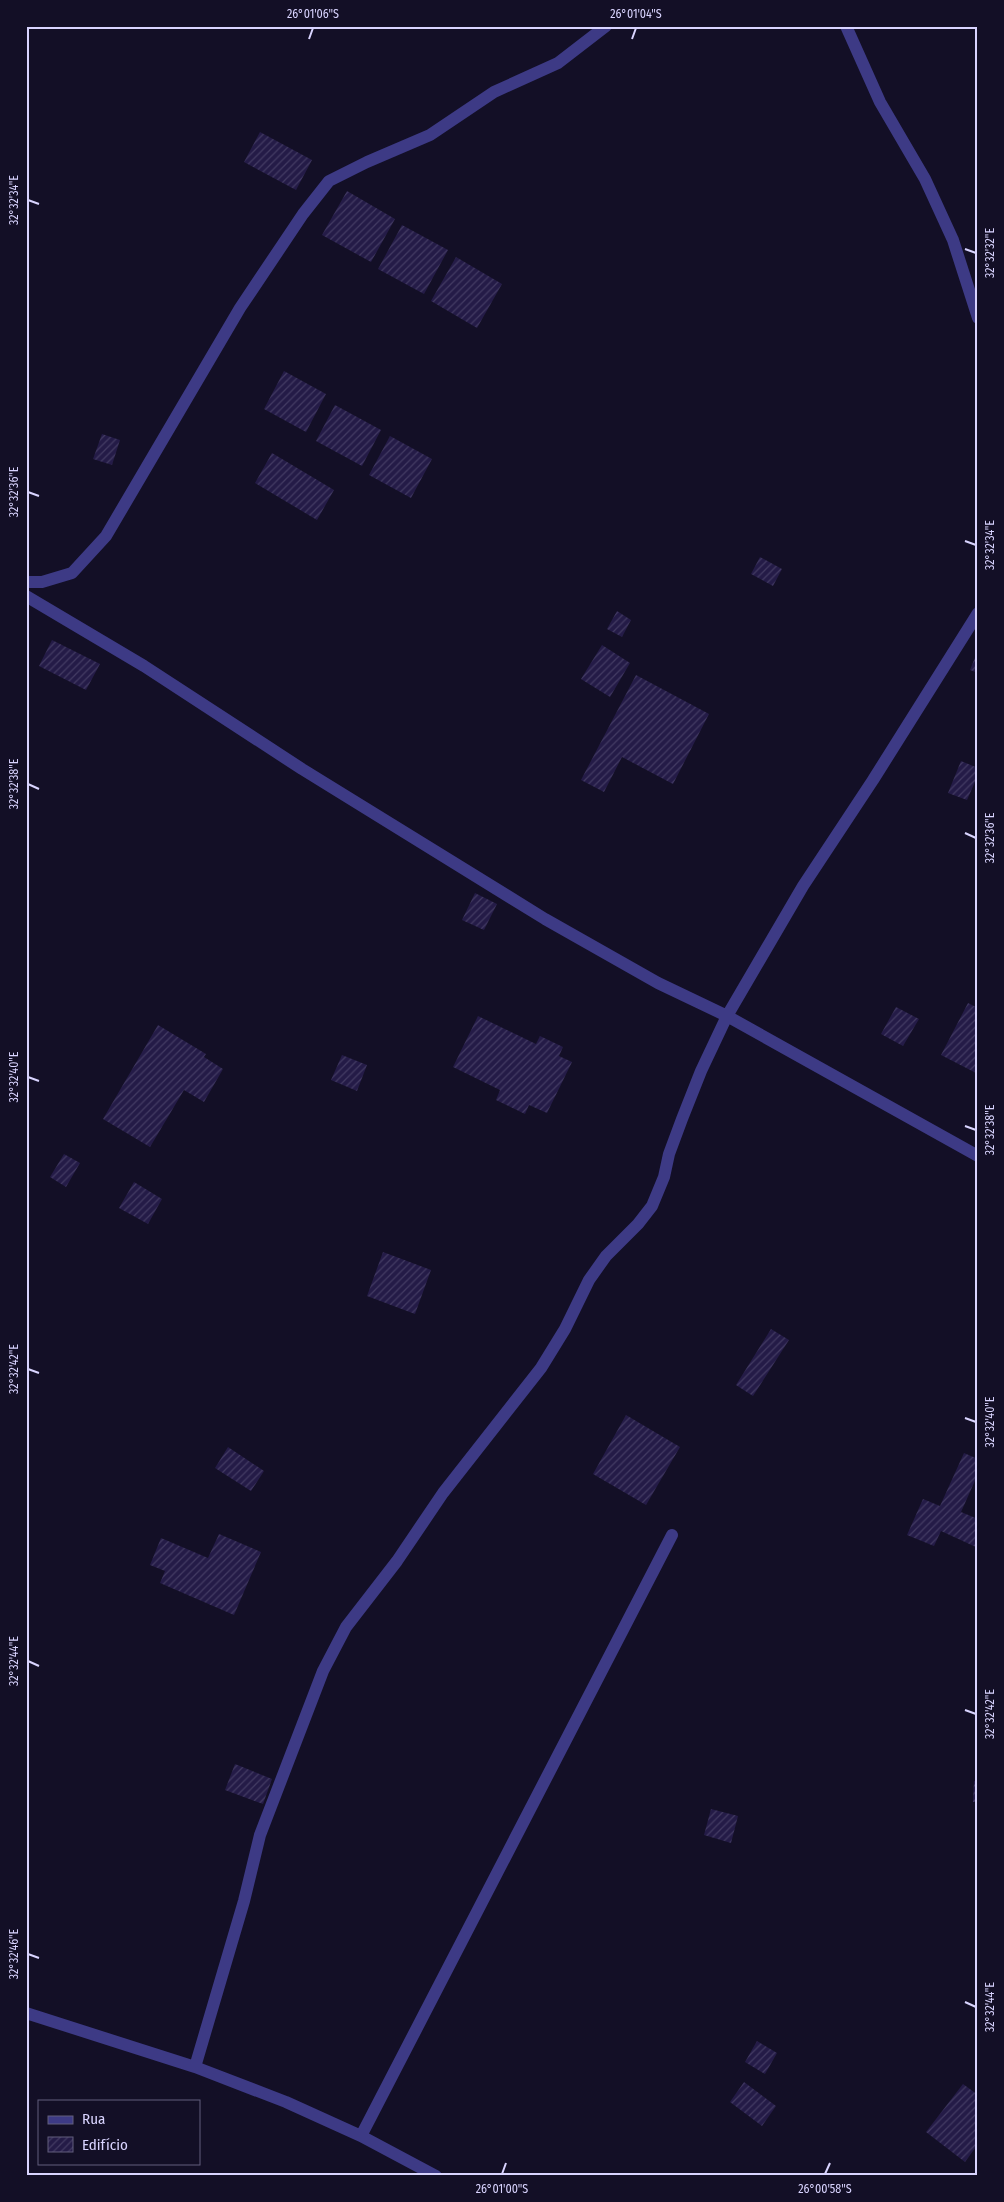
<svg xmlns="http://www.w3.org/2000/svg" width="1004" height="2202" font-family="'Fira Sans Condensed',sans-serif">
<style>
.building{fill:url(#building-hatch)}
.lines{fill:none;stroke-linecap:round;stroke-linejoin:round}
.minor{stroke:#3d3a85;stroke-width:12}
.ticks{fill:none;stroke:#d9d4ff;stroke-width:2}
.neatline{fill:none;stroke:#d9d4ff;stroke-width:2}
.ticks-label{font-size:12px;text-anchor:middle;fill:#d9d4ff}
</style>
<defs>
<pattern id="building-hatch" width="6" height="6" patternUnits="userSpaceOnUse" patternTransform="scale(1.25)"><rect width="6" height="6" fill="#241b47"/><path d="M-1 1l2-2M0 6l6-6M5 7l2-2" fill="none" stroke="#433b63"/></pattern>
</defs>
<rect width="100%" height="100%" fill="#130f26"/>
<!-- building -->
<path class="building" d="M260 132 312 160 296 190 244 162Z
M347 191 395 219 371 262 322 235Z
M402 225 448 250 424 294 378 269Z
M456 257 502 284 477 328 431 301Z
M284 371 326 394 306 432 264 409Z
M335 405 381 430 362 466 316 441Z
M102 434 120 440 112 465 93 459Z
M390 436 432 459 411 498 369 475Z
M272 453 334 490 317 520 255 483Z
M760 557 782 569 773 586 751 574Z
M617 611 631 620 622 637 607 629Z
M52 640 100 664 86 690 39 666Z
M602 645 630 663 610 697 581 679Z
M978 650V673L970 670Z
M636 675 709 714 673 784 622 757 604 792 581 780Z
M961 761 978 768V775L967 800 948 793Z
M475 893 497 904 484 930 462 920Z
M968 1003 978 1008V1070L976 1073 941 1055Z
M896 1007 919 1019 903 1046 881 1034Z
M478 1016 536 1044 540 1036 563 1047 559 1056 572 1062 547 1113 529 1105 525 1114 496 1100 500 1090 453 1067Z
M158 1025 206 1054 204 1057 223 1069 204 1102 184 1090 150 1147 103 1119Z
M342 1055 367 1065 357 1091 331 1080Z
M64 1154 80 1163 66 1187 50 1177Z
M134 1182 162 1199 148 1224 119 1208Z
M383 1252 431 1270 415 1314 367 1296Z
M771 1329 789 1340 753 1396 736 1385Z
M626 1415 680 1447 646 1505 593 1474Z
M228 1447 264 1471 251 1491 215 1468Z
M964 1453 978 1459V1474L961 1512 978 1519V1548L941 1531 934 1546 907 1535 923 1499 940 1506Z
M219 1534 261 1552 234 1615 160 1583 165 1571 150 1565 161 1538 208 1558Z
M235 1764 272 1779 263 1804 225 1790Z
M974 1781 978 1782V1802H973Z
M711 1809 738 1816 731 1843 704 1835Z
M757 2041 777 2053 765 2074 745 2062Z
M744 2082 776 2106 762 2126 730 2102Z
M963 2084 978 2095V2144L965 2162 926 2132Z"/>
<g class="lines">
<!-- minor -->
<path class="minor" d="M846 26 880 102 925 179 953 240 978 318
M26 582H42L72 573 106 536 240 308 303 214 329 181 367 162 430 135 494 92 558 63 606 26
M26 596 144 666 302 769 545 919 658 983 727 1016 978 1156
M26 2013 195 2067 286 2102 361 2136 436 2176
M195 2067 244 1901 260 1835 323 1671 346 1627 397 1561 443 1493 541 1368 565 1329 589 1280 606 1256 638 1224 652 1206 664 1177 669 1154 682 1119 701 1071 727 1016 803 886 873 780 978 613
M361 2136 672 1535"/>
</g>
<!-- ticks -->
<path class="ticks" d="M309 39 313 28M632 39 636 28M28 200 39 204M965 249 976 253M28 492 39 496M965 541 976 545M28 784 39 789M965 833 976 838M28 1077 39 1081M965 1126 976 1130M28 1369 39 1373M965 1418 976 1422M28 1661 39 1666M965 1710 976 1714M28 1954 39 1958M965 2002 976 2007M502 2174 506 2163M825 2174 830 2163"/>
<!-- border -->
<rect width="1004" height="2202" fill="none" stroke="#130f26" stroke-width="55"/>
<!-- legend -->
<rect x="38" y="2100" width="162" height="65" fill="#130f26" stroke="#625e7d"/>
<rect x="48" y="2116" width="25" height="8" fill="#3d3a85" stroke="#625e7d"/>
<text x="82" y="2124" font-size="15" fill="#d9d4ff">Rua</text>
<rect x="48" y="2137" width="25" height="15" fill="url(#building-hatch)" stroke="#625e7d"/>
<text x="82" y="2150" font-size="15" fill="#d9d4ff">Edifício</text>
<rect x="28" y="28" width="948" height="2146" class="neatline"/>
<g class="ticks-label">
<text x="313" y="18">26°01'06"S</text>
<text x="636" y="18">26°01'04"S</text>
<text transform="translate(14 200) rotate(-90)" y="4">32°32'34"E</text>
<text transform="translate(990 253) rotate(-90)" y="4">32°32'32"E</text>
<text transform="translate(14 492) rotate(-90)" y="4">32°32'36"E</text>
<text transform="translate(990 545) rotate(-90)" y="4">32°32'34"E</text>
<text transform="translate(14 784) rotate(-90)" y="4">32°32'38"E</text>
<text transform="translate(990 838) rotate(-90)" y="4">32°32'36"E</text>
<text transform="translate(14 1077) rotate(-90)" y="4">32°32'40"E</text>
<text transform="translate(990 1130) rotate(-90)" y="4">32°32'38"E</text>
<text transform="translate(14 1369) rotate(-90)" y="4">32°32'42"E</text>
<text transform="translate(990 1422) rotate(-90)" y="4">32°32'40"E</text>
<text transform="translate(14 1661) rotate(-90)" y="4">32°32'44"E</text>
<text transform="translate(990 1714) rotate(-90)" y="4">32°32'42"E</text>
<text transform="translate(14 1954) rotate(-90)" y="4">32°32'46"E</text>
<text transform="translate(990 2007) rotate(-90)" y="4">32°32'44"E</text>
<text x="502" y="2193">26°01'00"S</text>
<text x="825" y="2193">26°00'58"S</text>
</g>
</svg>
